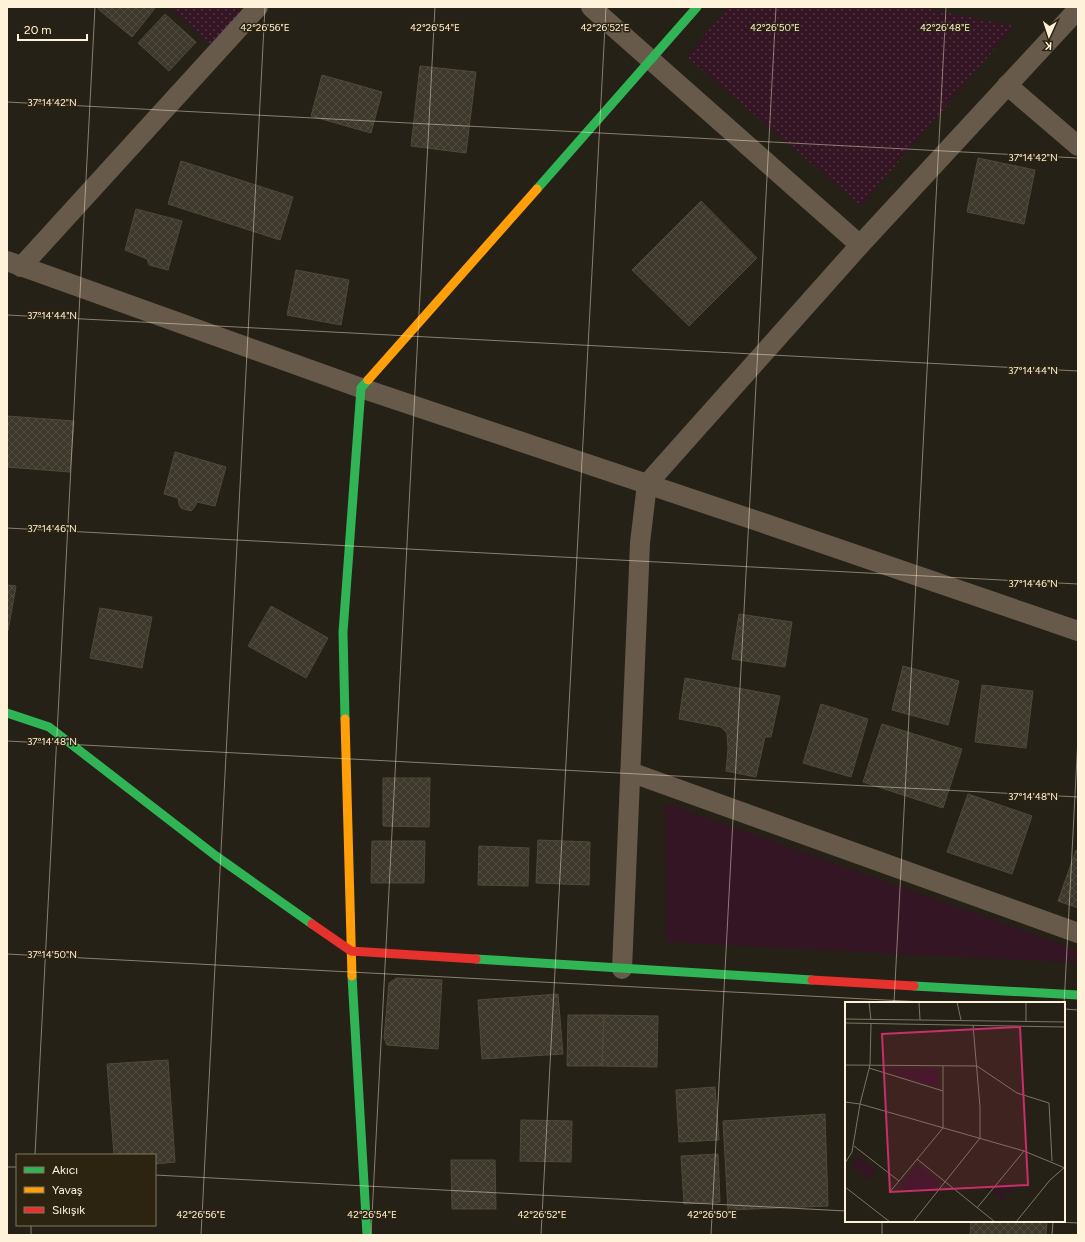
<svg xmlns="http://www.w3.org/2000/svg" width="1085" height="1242" font-family="Figtree,sans-serif">
<style>
.grass{fill:url(#grass-dots)}
.park{fill:#341523}
.building{fill:url(#building-cross-hatch);stroke:#4f4939}
.lines{fill:none;stroke-linecap:round;stroke-linejoin:round}
.street{stroke:#675a4b;stroke-width:20}
.fast{stroke:#30b455;stroke-width:9}
.slow{stroke:#ff9f0a;stroke-width:9}
.jam{stroke:#e5322d;stroke-width:9}
.ticks{fill:none;stroke:#fff2db;stroke-width:1;stroke-opacity:0.45}
.inset-road{fill:none;stroke:#7d7565;stroke-width:1}
.view{fill:#c82e68;fill-opacity:0.15;stroke:#c82e68;stroke-width:2}
.inset-edge{fill:none;stroke:#fff2db;stroke-width:2}
.ticks-label{font-size:10px;text-anchor:middle;fill:#fff2db;stroke:#2c2310;stroke-width:3;stroke-linejoin:round;paint-order:stroke}
</style>
<defs>
<pattern id="grass-dots" width="8" height="8" patternUnits="userSpaceOnUse"><rect width="8" height="8" fill="#341523"/><path d="M2 2h.1M6 6h.1" fill="none" stroke="#523842" stroke-width="1.8" stroke-linecap="round"/></pattern>
<pattern id="building-cross-hatch" width="8" height="8" patternUnits="userSpaceOnUse"><rect width="8" height="8" fill="#3d382b"/><path d="M0 0l8 8M0 8l8-8" fill="none" stroke="#504c3f"/></pattern>
</defs>
<rect width="100%" height="100%" fill="#262116"/>
<!-- grass -->
<path class="grass" d="M169 7H239L242 10 211 45Z
M728 7H920L1014 26 861 206 687 57Z"/>
<!-- park -->
<path class="park" d="M665 803 1078 950V963L666 942Z"/>
<!-- building -->
<path class="building" d="M99 7H156L132 37 98 9Z
M165 14 196 42 169 71 138 43Z
M420 66 476 72 466 153 411 146Z
M322 75 382 92 371 133 311 116Z
M978 158 1035 170 1024 224 967 212Z
M181 161 293 197 280 240 168 204Z
M701 201 757 258 689 326 632 270Z
M136 209 182 221 168 270 149 265 147 259 125 250Z
M296 270 349 280 341 325 287 315Z
M7 416 74 421 70 472 7 467Z
M175 452 226 467 215 506 197 502 194 508 191 511 181 508 179 504 178 498 164 494Z
M7 585 16 586 8 631H7Z
M271 606 328 638 306 678 248 646Z
M100 608 152 617 142 668 90 658Z
M739 614 792 622 785 667 732 659Z
M903 666 959 681 948 725 892 710Z
M685 678 780 696 771 737H765L756 777 726 771 728 749 727 733 721 727 679 719Z
M982 685 1033 691 1026 748 975 742Z
M821 704 868 719 851 777 803 763Z
M882 724 962 749 943 808 863 782Z
M383 778H430L429 827 383 826Z
M968 794 1032 816 1012 874 947 852Z
M538 840 590 842 589 885 536 883Z
M372 841H425L424 883H371Z
M479 846 529 848 528 886 478 885Z
M1076 850 1078 851V908L1058 901Z
M397 978 442 980 438 1049 387 1045 384 1038 389 983Z
M558 994 563 1054 482 1059 478 1000Z
M568 1015H604L602 1066H567Z
M604 1015 658 1016 657 1067 602 1066Z
M168 1060 175 1162 155 1164V1155H114L107 1064Z
M715 1087 719 1140 679 1142 676 1090Z
M825 1114 828 1206 728 1210 723 1121Z
M521 1120 572 1121 571 1162 520 1161Z
M718 1154 720 1202 684 1204 681 1156Z
M451 1160H495L496 1209H452Z
M971 1221H1047L1046 1235H970Z"/>
<g class="lines">
<!-- street -->
<path class="street" d="M591 7 860 245
M1007 85 1078 146
M7 261 361 388 769 525 1078 631
M21 267 258 7
M630 772 1078 933
M622 969 640 543 647 484 860 245 1078 9"/>
<!-- fast -->
<path class="fast" d="M537 189 697 7
M7 713 49 727 216 856 312 924
M345 719 343 632 361 388 368 380
M476 959 812 980
M352 976 367 1235
M914 986 1078 995"/>
<!-- slow -->
<path class="slow" d="M368 380 537 189
M345 719 352 976"/>
<!-- jam -->
<path class="jam" d="M312 924 351 951 476 959
M812 980 914 986"/>
</g>
<!-- ticks -->
<path class="ticks" d="M7 102 1078 158M7 315 1078 371M7 528 1078 584M7 741 1078 797M7 954 942 1003M894 1003 946 7M1064 1005 1078 738M1064 1009 1078 1010M35 1155 95 7M7 1167H17M155 1175 846 1211M1039 1221 1078 1223M31 1235V1225M201 1235 265 7M371 1235 435 7M541 1235 606 7M711 1235 776 7M882 1235V1221M1052 1235 1053 1221"/>
<!-- overview -->
<g transform="translate(845 1002)">
<rect width="220" height="220" fill="#262116"/>
<path d="M72 162 95 180 87 191 54 186ZM156 179 168 188 165 192 152 183ZM151 185 161 194 159 200 147 190Z" fill="#341523"/>
<path d="M34 67H92L93 85ZM14 155 31 168 24 178 7 164Z" fill="#341523"/>
<path class="inset-road" d="M24 0 26 18M74 0 75 18M112 0 116 18M181 0V19M0 17 220 20M0 21 220 25M0 63 132 64 172 91 204 101 207 159M24 66 98 89M0 100 15 102 179 149 220 166M9 144 54 179M72 157 150 220M0 161 7 150 15 102 25 63 26 22M0 185 45 220M44 191 98 126V64M132 206 179 149M68 220 135 136V105L128 23M171 220 205 178 220 165"/>
<path class="view" d="M175 25 183 183 45 190 37 32Z"/>
<rect width="220" height="220" class="inset-edge"/>
</g>
<g class="ticks-label">
<text x="265" y="31">42°26'56"E</text>
<text x="435" y="31">42°26'54"E</text>
<text x="605" y="31">42°26'52"E</text>
<text x="775" y="31">42°26'50"E</text>
<text x="945" y="31">42°26'48"E</text>
<text x="52" y="106">37°14'42"N</text>
<text x="1033" y="161">37°14'42"N</text>
<text x="52" y="319">37°14'44"N</text>
<text x="1033" y="374">37°14'44"N</text>
<text x="52" y="532">37°14'46"N</text>
<text x="1033" y="587">37°14'46"N</text>
<text x="52" y="745">37°14'48"N</text>
<text x="1033" y="800">37°14'48"N</text>
<text x="52" y="958">37°14'50"N</text>
<text x="201" y="1218">42°26'56"E</text>
<text x="372" y="1218">42°26'54"E</text>
<text x="542" y="1218">42°26'52"E</text>
<text x="712" y="1218">42°26'50"E</text>
</g>
<!-- border -->
<rect width="1085" height="1242" fill="none" stroke="#fff2db" stroke-width="16"/>
<!-- legend -->
<rect x="16" y="1154" width="140" height="72" fill="#2c2310" stroke="#807661"/>
<rect x="24" y="1167" width="20" height="6" fill="#30b455" stroke="#807661"/>
<text x="52" y="1174" font-size="12" fill="#fff2db">Akıcı</text>
<rect x="24" y="1187" width="20" height="6" fill="#ff9f0a" stroke="#807661"/>
<text x="52" y="1194" font-size="12" fill="#fff2db">Yavaş</text>
<rect x="24" y="1207" width="20" height="6" fill="#e5322d" stroke="#807661"/>
<text x="52" y="1214" font-size="12" fill="#fff2db">Sıkışık</text>
<!-- north arrow -->
<g transform="translate(1049 36) rotate(183)" stroke="#2c2310" stroke-width="3" paint-order="stroke">
<path d="M0-3L7 15L0 10L-7 15Z" fill="#fff2db"/>
<text y="-6" font-size="11" font-weight="bold" text-anchor="middle" fill="#fff2db">K</text>
</g>
<!-- scale -->
<path d="M18 34v6h69v-6" fill="none" stroke="#fff2db" stroke-width="2"/>
<text x="24" y="34" font-size="12" fill="#fff2db" stroke="#2c2310" stroke-width="3" paint-order="stroke">20 m</text>
</svg>
